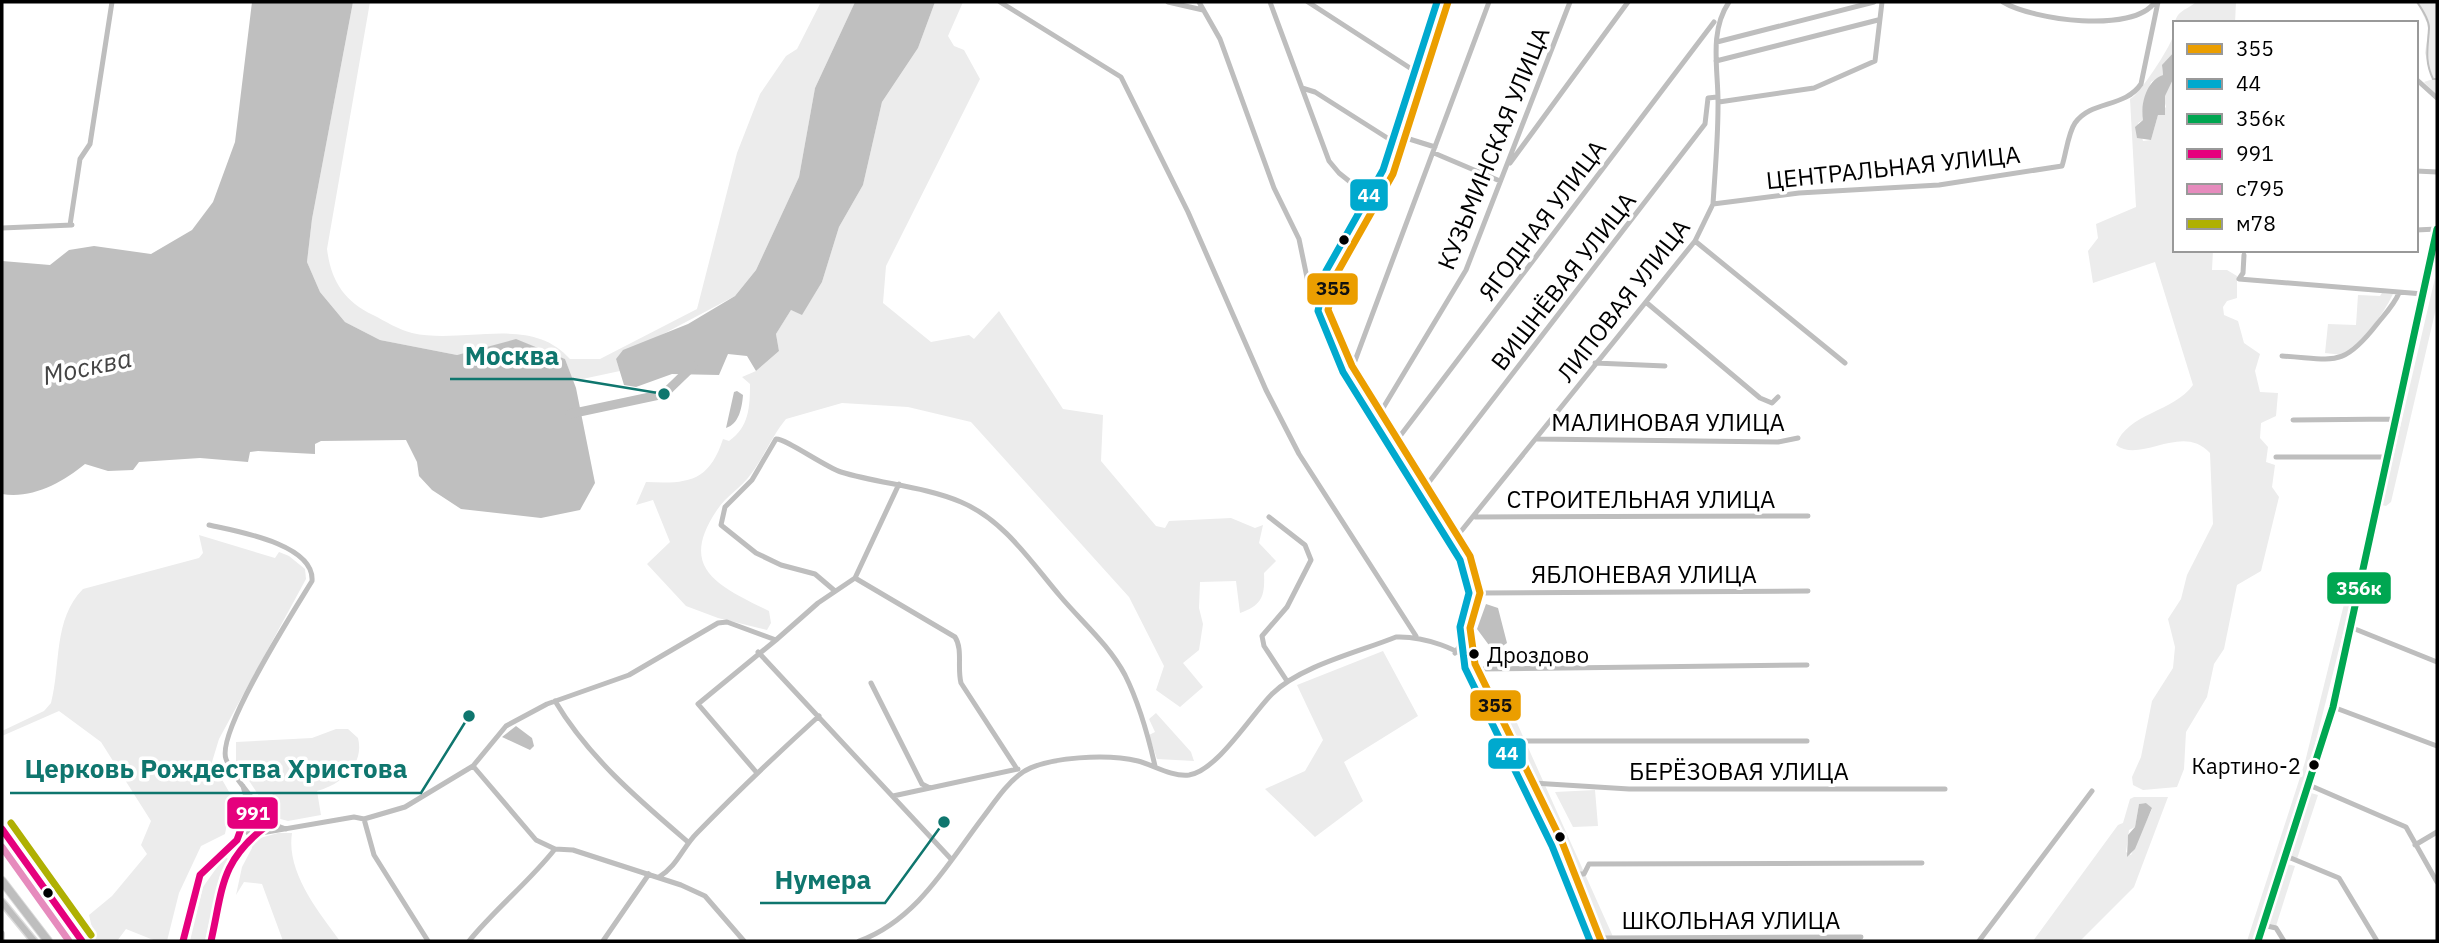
<svg xmlns="http://www.w3.org/2000/svg" width="2439" height="943" font-family="'IBM Plex Sans',sans-serif">
<style>
.green{fill:#ececec;fill-rule:evenodd}
.water{fill:#bfbfbf}
.lines{fill:none;stroke-linecap:round;stroke-linejoin:round}
.stream{stroke:#bfbfbf;stroke-width:2}
.river{stroke:#bfbfbf;stroke-width:9}
.major-casing{stroke:#dbdbdb;stroke-width:9}
.highway-casing{stroke:#dbdbdb;stroke-width:10}
.minor{stroke:#bebebe;stroke-width:5}
.major{stroke:#bebebe;stroke-width:6}
.highway{stroke:#bebebe;stroke-width:8}
.bus-1-casing{stroke:#fff;stroke-width:12}
.bus-2-casing{stroke:#fff;stroke-width:12}
.bus-3-casing{stroke:#fff;stroke-width:12}
.bus-4-casing{stroke:#fff;stroke-width:12}
.bus-5-casing{stroke:#fff;stroke-width:12}
.bus-6-casing{stroke:#fff;stroke-width:12}
.bus-1{stroke:#eb9e00;stroke-width:7}
.bus-2{stroke:#00a9ce;stroke-width:7}
.bus-3{stroke:#00a651;stroke-width:7}
.bus-4{stroke:#e5007d;stroke-width:7}
.bus-5{stroke:#e68bbd;stroke-width:7}
.bus-6{stroke:#afb003;stroke-width:7}
.bus-dot{fill:#000;stroke:#fff;stroke-width:2.5}
.labels{text-anchor:middle;dominant-baseline:central;stroke-width:7;stroke-linejoin:round;paint-order:stroke}
.bus-label{font-size:22px;fill:#000;stroke:#fff;text-anchor:start}
.street-label{font-size:24px;fill:#000;stroke:#fff}
.water-label{font-size:26px;font-style:italic;fill:#444;stroke:#fff}
.leader{fill:none;stroke:#0f766e;stroke-width:2.5}
.callout-dot{fill:#0f766e;stroke:#fff;stroke-width:2.5}
.callout-label{font-size:26px;text-anchor:middle;font-weight:bold;fill:#0f766e;stroke:#fff;stroke-width:7;stroke-linejoin:round;paint-order:stroke}
.line-badge{stroke:#fff;stroke-width:2.5}
.badge-label{font-size:19px;text-anchor:middle;font-weight:bold;fill:#fff}
.pale-badge-label{font-size:19px;text-anchor:middle;font-weight:bold;fill:#111}
</style>
<rect width="100%" height="100%" fill="#fff"/>
<!-- green -->
<path class="green" d="M353 2H370L327 249C331 281 344 301 373 315 385 321 399 330 412 333 463 345 531 314 570 359H600L697 309 737 153 760 94 786 56 797 49 821 2H855L815 88 799 177 756 270 735 296 616 359 620 371 573 381 565 359 516 340 457 355 380 340 345 322 320 292 307 262 312 219Z
M935 2H963L948 36 954 46 964 50 980 79 886 266 883 303 931 342 969 335 974 339 999 311 1063 409 1103 415 1101 461 1156 526 1165 528 1169 521 1231 518 1255 528 1263 525 1259 543 1276 561 1264 573C1265 597 1262 605 1240 613L1236 581 1200 582 1199 608 1203 624 1199 650 1183 663 1203 687 1180 707 1156 690 1164 666 1129 597 971 422 908 407 842 403 786 419C772 436 764 457 751 474 742 487 726 496 717 510 677 569 719 586 769 611L771 623 767 630 718 618 686 606 647 564 670 542 653 500 636 505 646 482C688 484 709 482 723 439L729 441C749 427 750 407 750 384L742 377 756 371 779 351 776 334 791 310 802 314 822 282 839 227 863 185 882 102 918 48Z
M2196 2H2236L2235 23H2175V51L2162 67 2163 75 2151 82 2142 110 2143 120 2138 123 2143 141 2151 140 2158 115 2166 107C2162 96 2168 84 2175 75V250H2213L2212 270H2227L2237 276V298L2227 301 2223 307 2224 315 2238 321 2244 343 2260 354 2255 371 2260 392 2278 393 2276 416 2261 423 2260 438 2268 447 2266 462 2275 465 2272 487 2279 497 2261 571 2237 585 2224 649 2214 664 2207 697 2186 732 2184 769 2177 787 2143 790 2133 785 2132 777 2141 757 2152 701 2173 668 2175 647 2168 619 2181 599 2187 575 2213 524 2210 453C2182 422 2141 464 2116 445 2127 413 2174 412 2193 385L2155 262 2093 283 2088 251 2098 238 2096 224 2136 207 2130 99C2139 95 2170 48 2173 36 2175 29 2173 22 2178 15 2183 9 2191 7 2196 2Z
M2417 2H2437V96L2424 82 2433 79 2425 53 2429 27Z
M2435 278 2437 304 2391 502 2386 506 2382 505Z
M2382 293 2393 294C2381 319 2365 337 2343 355L2325 353 2328 324 2356 325 2358 295 2380 296Z
M199 535 275 558 279 552 289 556 305 569 306 579 219 739 212 762 232 797 225 834 201 846 179 893 167 941H156L126 929 117 941H95L89 915 112 896 147 854 141 845 151 821 101 742 59 711 2 736V731L44 711 51 703C61 665 53 619 83 589L199 558 203 553Z
M2355 586 2310 764 2253 941H2247L2305 762 2347 592Z
M1383 651 1418 716 1344 762 1363 801 1315 837 1265 789 1305 771 1323 740 1297 685Z
M1504 694 1615 941H1606L1569 847 1496 696Z
M1491 709 1535 795 1596 941H1589L1538 816 1486 714Z
M1156 713 1191 752 1194 761 1157 759 1149 735 1155 732 1149 719Z
M336 729H348L358 738C365 765 340 785 317 791L321 815 288 821 273 817 236 761V742L312 738Z
M1595 790 1598 826 1573 827 1555 792Z
M2311 793 2318 795 2297 859 2290 856Z
M2134 797H2168L2134 887 2080 941H2033L2118 825 2123 823 2130 799ZM2146 803 2152 809 2131 855 2126 852 2129 830 2135 827 2139 804Z
M278 833H292C286 872 318 911 340 941H283L262 884 244 882 236 895 242 867 252 848 250 841Z
M225 856 228 859 220 875 205 941H190L203 887Z
M2287 864 2295 866 2276 926 2268 923Z"/>
<!-- water -->
<path class="water" d="M252 2H353L312 219 307 262 320 292 345 322 380 340 457 355 516 339 565 359 576 388 595 483 580 510 541 518 461 509 432 490 419 476 417 462 406 440 321 441 315 444V454L258 451 250 452 248 462 200 458 139 462 133 470 108 471 85 464C62 483 32 499 2 494V261L50 265 69 250 94 246 151 254 192 230 213 202 235 142Z
M855 2H935L918 48 882 102 863 185 839 227 822 282 802 315 791 310 776 334 779 351 756 371 747 356 728 354 719 375 672 374 636 387 624 385 616 359 623 350 688 324 735 296 756 270 799 177 815 88Z
M2175 51V75L2165 96V115H2158L2151 140 2137 138 2135 127 2143 120C2140 104 2147 80 2163 75L2162 65Z
M737 391 743 395C742 408 739 424 726 428L734 392Z
M1486 604 1498 608 1507 643 1494 652 1477 629Z
M516 726 532 738 534 746 530 750 502 737Z
M2146 803 2152 808 2135 849 2127 857 2128 835 2135 827 2139 804Z"/>
<g class="lines">
<!-- stream -->
<path class="stream" d="M2417 2C2422 9 2429 19 2429 28 2428 48 2424 60 2433 79H2437"/>
<!-- river -->
<path class="river" d="M570 414 664 394 693 366"/>
<defs>
<path id="major" d="M2 829 82 941
M2 902 34 941"/>
<path id="highway" d="M2 846 70 941
M2 881 48 941"/>
</defs>
<!-- major casing -->
<use href="#major" class="major-casing"/>
<!-- highway casing -->
<use href="#highway" class="highway-casing"/>
<!-- minor -->
<path class="minor" d="M1000 2 1121 77 1188 212 1266 390 1299 454 1416 636
M1168 2 1203 10
M1199 2 1220 39 1274 188 1299 239 1310 292 1319 305 1328 310
M1270 2 1329 161 1339 173 1378 204
M1308 2 1410 68
M1448 2 1393 174 1336 275 1328 310 1352 366 1470 556 1480 593 1470 628 1475 664
M2003 2C2033 20 2133 34 2155 2
M1717 42 1874 2
M1716 61 1878 20
M2416 79 2437 98
M1302 88 1315 92 1389 139
M1719 102 1814 88 1875 61 1882 2
M1406 138 1435 147
M1434 153 1500 181
M1510 163 1628 2
M2416 171 2437 172
M1713 204 1799 193 1939 185 2062 166C2066 154 2068 133 2075 123 2091 100 2125 108 2141 84L2158 2
M70 225 80 159 90 144 112 2
M2 228 72 225
M2416 230 2437 229
M1695 241 1845 363
M2244 255 2243 273 2239 279 2423 294
M1647 303 1760 398 1772 403 1778 397
M2282 356C2334 359 2342 369 2377 324 2385 314 2394 305 2399 293
M1595 363 1665 366
M1353 366 1489 2
M1380 413 1466 270 1570 2
M2293 420 2395 419
M1537 439 1778 442 1798 438
M1397 440 1714 22
M2276 457H2387
M1426 486 1705 124 1708 98 1717 97
M1269 517 1305 545 1311 560 1287 607 1262 636 1264 646 1287 681
M1475 517 1808 516
M209 525C236 531 315 544 312 581 295 609 216 732 226 759 235 783 259 799 265 824L262 832 241 846 228 868
M1458 535 1695 241 1713 204C1715 172 1718 139 1718 107 1719 72 1708 33 1729 2
M855 578 955 637C963 649 957 668 961 683L1017 769
M835 591 815 574 781 565 756 553 721 525 725 507 752 480 776 439C785 438 825 467 841 472 880 484 923 486 961 502 1004 520 1031 562 1060 596 1082 622 1109 645 1125 675 1139 703 1148 735 1155 766
M1480 593 1808 591
M2350 627 2437 662
M758 652 951 859
M1455 653 1468 632
M1479 669 1807 665
M871 683 922 784 930 788
M555 701C589 758 639 800 688 842
M2333 707 2437 746
M1513 741H1807
M473 766 536 840 555 849 573 850 681 885 705 896 744 941
M757 773 698 704 776 640
M1533 783 1629 789H1945
M2309 785 2406 827 2437 882
M243 786 246 797 242 826 250 835 354 817 364 819 405 807 473 766 506 726 547 704 629 675 718 623 727 622 776 640 818 603 855 578 899 484
M893 796 1018 769
M364 819 374 855 428 941
M2415 845 2437 832
M232 854 243 820 248 813 257 812 272 824 286 829
M2286 856 2339 878 2377 941
M1575 874H1584L1589 864 1922 863
M659 877C678 865 682 848 697 833 736 793 777 754 819 716
M2263 925 2276 928 2284 941
M2 933V941
M1600 938 1861 937
M183 941 200 875 205 867 235 842
M211 941 228 867
M469 941C496 908 529 882 555 849
M603 941 649 874
M859 941C917 920 948 863 984 816 996 800 1007 783 1023 772 1048 756 1109 754 1138 761 1153 765 1172 777 1189 775 1217 771 1252 714 1272 694 1300 666 1359 652 1396 637 1422 636 1462 648 1479 669L1562 842 1601 941
M1979 941 2092 791
M2258 941 2333 707 2437 229"/>
<!-- major -->
<use href="#major" class="major"/>
<!-- highway -->
<use href="#highway" class="highway"/>
<defs>
<path id="bus-1" d="M1448 2 1393 174 1336 275 1328 310 1352 366 1470 556 1480 593 1470 628 1475 664 1562 842 1601 941"/>
<path id="bus-2" d="M1437 2 1383 170 1326 271 1318 311 1343 372 1460 560 1469 593 1460 627 1465 668 1552 846 1590 941"/>
<path id="bus-3" d="M2258 941 2333 707 2437 229"/>
<path id="bus-4" d="M2 829 82 941
M183 941 200 875 237 840 246 815 257 812 264 819 265 827C220 862 223 888 211 941"/>
<path id="bus-5" d="M2 847 69 941"/>
<path id="bus-6" d="M11 823 91 935"/>
</defs>
<!-- bus-1 casing -->
<use href="#bus-1" class="bus-1-casing"/>
<!-- bus-2 casing -->
<use href="#bus-2" class="bus-2-casing"/>
<!-- bus-3 casing -->
<use href="#bus-3" class="bus-3-casing"/>
<!-- bus-4 casing -->
<use href="#bus-4" class="bus-4-casing"/>
<!-- bus-5 casing -->
<use href="#bus-5" class="bus-5-casing"/>
<!-- bus-6 casing -->
<use href="#bus-6" class="bus-6-casing"/>
<!-- bus-1 -->
<use href="#bus-1" class="bus-1"/>
<!-- bus-2 -->
<use href="#bus-2" class="bus-2"/>
<!-- bus-3 -->
<use href="#bus-3" class="bus-3"/>
<!-- bus-4 -->
<use href="#bus-4" class="bus-4"/>
<!-- bus-5 -->
<use href="#bus-5" class="bus-5"/>
<!-- bus-6 -->
<use href="#bus-6" class="bus-6"/>
</g>
<!-- markers -->
<g class="bus-dot">
<circle cx="1344" cy="240" r="6"/>
<circle cx="1474" cy="654" r="6"/>
<circle cx="2314" cy="765" r="6"/>
<circle cx="1560" cy="837" r="6"/>
<circle cx="48" cy="893" r="6"/>
</g>
<g class="labels">
<!-- bus labels -->
<g class="bus-label">
<text x="1487" y="654">Дроздово</text>
<text x="2301" y="765" text-anchor="end">Картино-2</text>
</g>
<!-- street labels -->
<g class="street-label">
<text transform="translate(1493 148) rotate(-68)">КУЗЬМИНСКАЯ УЛИЦА</text>
<text transform="translate(1893 167) rotate(-6)">ЦЕНТРАЛЬНАЯ УЛИЦА</text>
<text transform="translate(1542 220) rotate(-53)">ЯГОДНАЯ УЛИЦА</text>
<text transform="translate(1563 281) rotate(-52)">ВИШНЁВАЯ УЛИЦА</text>
<text transform="translate(1623 300) rotate(-52)">ЛИПОВАЯ УЛИЦА</text>
<text x="1668" y="422">МАЛИНОВАЯ УЛИЦА</text>
<text x="1641" y="499">СТРОИТЕЛЬНАЯ УЛИЦА</text>
<text x="1644" y="574">ЯБЛОНЕВАЯ УЛИЦА</text>
<text x="1739" y="771">БЕРЁЗОВАЯ УЛИЦА</text>
<text x="1731" y="920">ШКОЛЬНАЯ УЛИЦА</text>
</g>
<!-- water labels -->
<g class="water-label">
<text transform="translate(87 366) rotate(-12)">Москва</text>
</g>
</g>
<!-- callouts -->
<path class="leader" d="M664 394L573 379H450M469 716L421 793H10M944 822L885 903H760"/>
<g class="callout-dot">
<circle cx="664" cy="394" r="7"/>
<circle cx="469" cy="716" r="7"/>
<circle cx="944" cy="822" r="7"/>
</g>
<g class="callout-label">
<text x="512" y="365">Москва</text>
<text x="216" y="778">Церковь Рождества Христова</text>
<text x="823" y="889">Нумера</text>
</g>
<g class="line-badge">
<rect x="1349" y="178" width="40" height="34" rx="7" fill="#00a9ce"/>
<rect x="1306" y="272" width="53" height="34" rx="7" fill="#eb9e00"/>
<rect x="2326" y="571" width="66" height="34" rx="7" fill="#00a651"/>
<rect x="1469" y="689" width="53" height="33" rx="7" fill="#eb9e00"/>
<rect x="1487" y="737" width="40" height="33" rx="7" fill="#00a9ce"/>
<rect x="226" y="796" width="53" height="34" rx="7" fill="#e5007d"/>
</g>
<g class="badge-label">
<text x="1369" y="202">44</text>
<text x="2359" y="595">356к</text>
<text x="1507" y="760">44</text>
<text x="253" y="820">991</text>
</g>
<g class="pale-badge-label">
<text x="1333" y="295">355</text>
<text x="1495" y="712">355</text>
</g>
<!-- border -->
<rect width="2439" height="943" fill="none" stroke="#000000" stroke-width="7"/>
<!-- legend -->
<rect x="2173" y="21" width="245" height="231" fill="#ffffff" stroke="#999999" stroke-width="2"/>
<rect x="2187" y="44" width="35" height="10" fill="#eb9e00" stroke="#999999" stroke-width="2"/>
<text x="2236" y="56" font-size="21" fill="#000000">355</text>
<rect x="2187" y="79" width="35" height="10" fill="#00a9ce" stroke="#999999" stroke-width="2"/>
<text x="2236" y="91" font-size="21" fill="#000000">44</text>
<rect x="2187" y="114" width="35" height="10" fill="#00a651" stroke="#999999" stroke-width="2"/>
<text x="2236" y="126" font-size="21" fill="#000000">356к</text>
<rect x="2187" y="149" width="35" height="10" fill="#e5007d" stroke="#999999" stroke-width="2"/>
<text x="2236" y="161" font-size="21" fill="#000000">991</text>
<rect x="2187" y="184" width="35" height="10" fill="#e68bbd" stroke="#999999" stroke-width="2"/>
<text x="2236" y="196" font-size="21" fill="#000000">с795</text>
<rect x="2187" y="219" width="35" height="10" fill="#afb003" stroke="#999999" stroke-width="2"/>
<text x="2236" y="231" font-size="21" fill="#000000">м78</text>
</svg>
